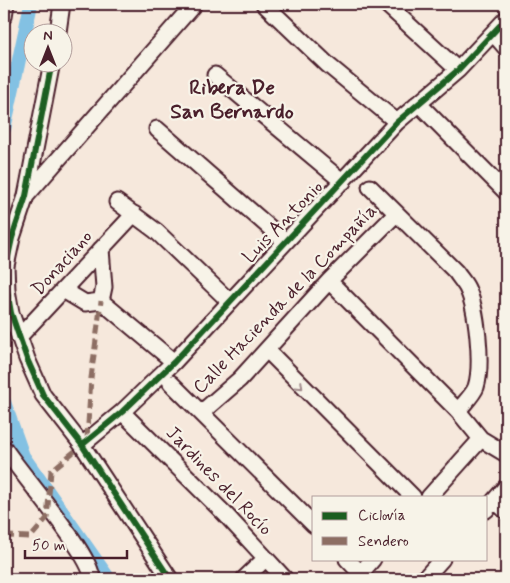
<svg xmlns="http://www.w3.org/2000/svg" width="510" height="583" font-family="Mynerve,sans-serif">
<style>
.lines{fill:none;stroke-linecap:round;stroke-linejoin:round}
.canal{stroke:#83c1e3;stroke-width:14}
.street-casing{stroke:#4a1f2b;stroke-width:19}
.street{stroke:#f7f3e8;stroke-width:15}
.quiet{stroke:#8d6e63;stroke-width:5;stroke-dasharray:10 5;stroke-linecap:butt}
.cycleway-casing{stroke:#f7f3e8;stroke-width:9}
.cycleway{stroke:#1b5e20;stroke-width:6}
.oneway{stroke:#a0898a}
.labels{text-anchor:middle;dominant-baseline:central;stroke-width:4.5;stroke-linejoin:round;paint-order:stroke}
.street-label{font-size:19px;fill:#4a1f2b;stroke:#f7f3e8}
.quarter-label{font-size:21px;font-weight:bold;fill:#4a1f2b;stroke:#f7f3e8}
</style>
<rect width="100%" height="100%" fill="#f6e8dc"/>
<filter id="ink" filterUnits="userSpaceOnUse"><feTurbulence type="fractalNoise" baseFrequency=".02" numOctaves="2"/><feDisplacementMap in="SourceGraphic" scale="10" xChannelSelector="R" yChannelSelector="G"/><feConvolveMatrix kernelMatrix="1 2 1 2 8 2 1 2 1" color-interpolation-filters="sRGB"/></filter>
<g filter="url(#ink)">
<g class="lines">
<!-- canal -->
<path class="canal" d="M4 129 31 4
M4 402 23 456 109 579"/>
<defs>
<path id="street" d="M264 4 328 65 397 122
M386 4 458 70
M4 16 6 4
M58 32 62 4
M493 33 506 48
M52 62 26 196 12 238 6 266 7 290 11 313 27 359 43 395 82 445 170 579
M215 75 343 182
M418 103 506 192
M157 129 285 241
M370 187 456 272C459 277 464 282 467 288 477 308 483 365 476 387 473 395 463 404 458 411
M27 195 194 4
M117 202 156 231 229 301
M329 281 458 411 481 439 506 454
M65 291 85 303 101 301
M101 301 174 362
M101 301 104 287 101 249
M19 337 134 214
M267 350 413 497
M171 383 314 525
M122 412 225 514 285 579
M202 412 240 379 329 281 396 214
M82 445 122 412 174 362 397 122 458 70 506 19
M4 448C20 473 93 556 92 579
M429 497 481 439
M495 501 506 511
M486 510 506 487
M347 559 366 579
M361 573 373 559
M244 579 265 559
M424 579 442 559"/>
</defs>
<!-- street casing -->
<use href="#street" class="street-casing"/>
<!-- street -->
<use href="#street" class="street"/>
<!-- quiet -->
<path class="quiet" d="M87 439 91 378 101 301
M4 536 31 537 47 518 51 471 82 445"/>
<defs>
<path id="cycleway" d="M52 62 26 196 12 238 6 266 7 290 11 313 27 359 43 395 82 445 170 579
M82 445 122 412 174 362 397 122 458 70 506 19"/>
</defs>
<!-- cycleway casing -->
<use href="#cycleway" class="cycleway-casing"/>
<!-- cycleway -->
<use href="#cycleway" class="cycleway"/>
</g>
<!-- one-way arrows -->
<defs><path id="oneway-chevron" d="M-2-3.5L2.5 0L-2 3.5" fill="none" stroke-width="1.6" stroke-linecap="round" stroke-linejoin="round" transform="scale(1.25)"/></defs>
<use class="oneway" href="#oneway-chevron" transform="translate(300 386) rotate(44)"/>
</g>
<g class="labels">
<!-- street labels -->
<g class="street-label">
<text transform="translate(283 222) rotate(-46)">Luis Antonio</text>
<text transform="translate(62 263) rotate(-48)">Donaciano</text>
<text transform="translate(285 299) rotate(-46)">Calle Hacienda de la Compañía</text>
<text transform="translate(219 481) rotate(46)">Jardines del Rocío</text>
</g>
<!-- quarter labels -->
<g class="quarter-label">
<text x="232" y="88">Ribera De<tspan x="232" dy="24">San Bernardo</tspan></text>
</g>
</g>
<!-- margin -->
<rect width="510" height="583" fill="none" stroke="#f7f3e8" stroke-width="20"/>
<rect x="10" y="10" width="490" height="563" fill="none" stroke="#4a1f2b" stroke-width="2" filter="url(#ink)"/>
<!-- legend -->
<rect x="312" y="496" width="175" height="65" fill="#f7f3e8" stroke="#b29e9c"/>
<rect x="322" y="512" width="25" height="8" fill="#1b5e20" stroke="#b29e9c"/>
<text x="358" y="520" font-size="15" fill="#4a1f2b">Ciclovía</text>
<rect x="322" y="537" width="25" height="8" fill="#8d6e63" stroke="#b29e9c"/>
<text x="358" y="546" font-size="15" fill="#4a1f2b">Sendero</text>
<!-- north arrow -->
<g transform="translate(48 48)"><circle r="24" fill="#f7f3e8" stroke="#b29e9c"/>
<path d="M0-4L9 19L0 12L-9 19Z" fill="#4a1f2b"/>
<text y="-8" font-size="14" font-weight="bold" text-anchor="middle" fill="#4a1f2b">N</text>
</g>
<!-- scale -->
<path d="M25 550v8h102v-8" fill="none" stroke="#4a1f2b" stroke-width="2.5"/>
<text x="32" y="550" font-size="15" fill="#4a1f2b" stroke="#f7f3e8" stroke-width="4" paint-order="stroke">50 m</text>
</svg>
